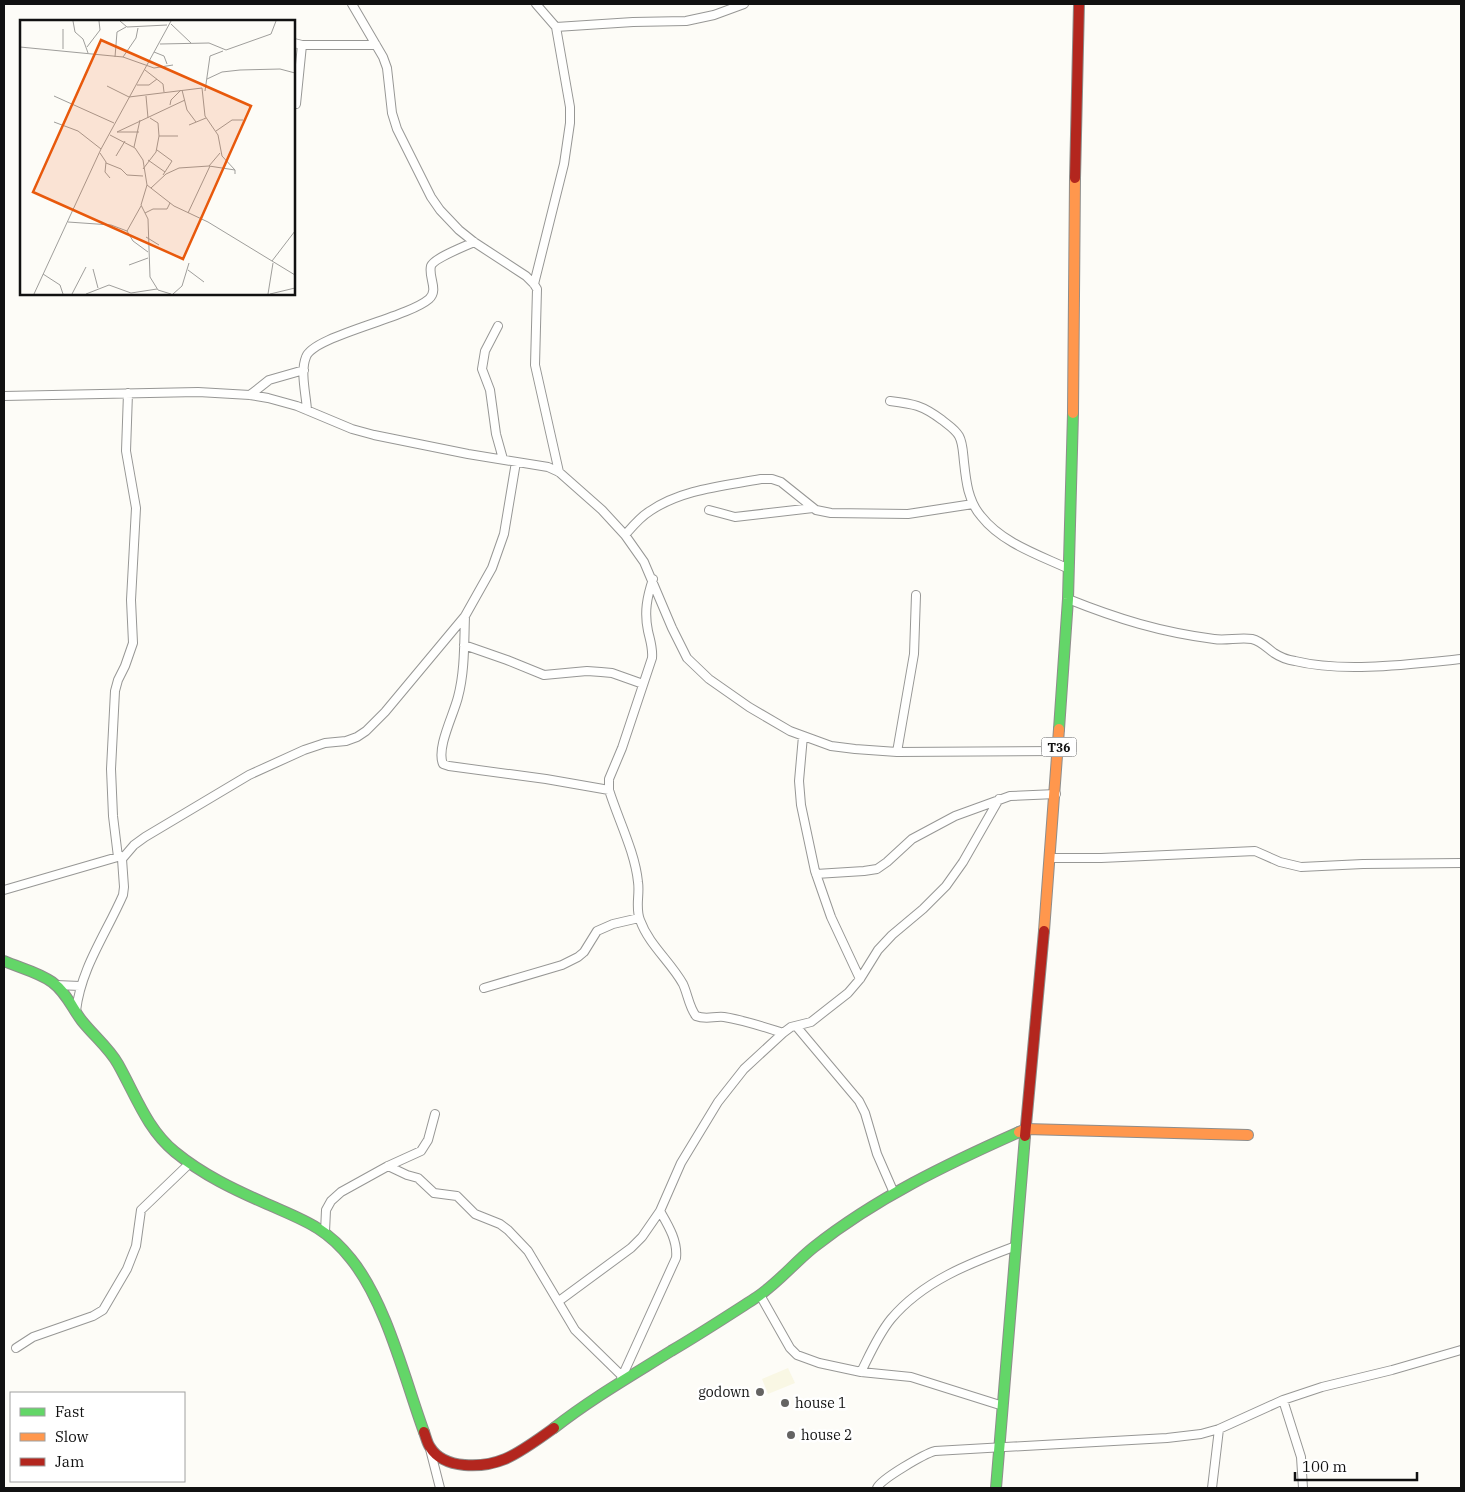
<svg xmlns="http://www.w3.org/2000/svg" width="1465" height="1492" font-family="'IBM Plex Serif',serif">
<style>
.farmland{fill:#f9f7e4}
.lines{fill:none;stroke-linecap:round;stroke-linejoin:round}
.street-casing{stroke:#979795;stroke-width:10}
.fast-casing{stroke:#8e8d8b;stroke-width:12}
.slow-casing{stroke:#8e8d8b;stroke-width:12}
.jam-casing{stroke:#8e8d8b;stroke-width:12}
.street{stroke:#fffffe;stroke-width:8}
.fast{stroke:#63d668;stroke-width:10}
.slow{stroke:#ff974d;stroke-width:10}
.jam{stroke:#b3261e;stroke-width:10}
.poi-dot{fill:#646362;stroke:#fff;stroke-width:2}
.labels{text-anchor:middle;dominant-baseline:central;stroke-width:5;stroke-linejoin:round;paint-order:stroke}
.shield{fill:#fff;stroke:#585858;stroke-width:1}
.shield-label{font-size:12px;font-weight:bold;fill:#111}
.poi-label{font-size:14px;fill:#111;stroke:#fff;text-anchor:start}
.inset-road{fill:none;stroke:#9f9e9b;stroke-width:1}
.view{fill:#e8590c;fill-opacity:0.15;stroke:#e8590c;stroke-width:2.5}
.inset-edge{fill:none;stroke:#111;stroke-width:2.5}
</style>
<rect width="100%" height="100%" fill="#fdfcf7"/>
<!-- farmland -->
<path class="farmland" d="M788 1368 795 1383 768 1394 762 1379Z"/>
<g class="lines">
<defs>
<path id="street" d="M352 4 383 57 387 68 392 113 397 129 431 197 440 210 459 230 474 242 526 276 534 284 537 289 535 365 559 472
M556 27 633 22 686 21 714 15 744 4
M294 43 302 45H376
M296 104 302 45
M534 284 564 164 570 123V107L556 27 536 4
M498 326 485 351 482 369 490 390 496 434 503 459
M250 395 269 380 304 370
M4 396 198 392 250 395 268 398 297 406 352 429 374 435 468 454 548 467 559 472 602 510 625 535 644 562 672 628 687 658 709 679 749 707 790 731 831 746 855 749 897 752 1059 751
M890 401C914 404 922 405 942 420 948 425 955 429 959 436 963 443 963 454 964 462 966 481 968 501 981 516 1002 543 1039 555 1069 569
M307 410C306 394 300 372 306 357 313 336 407 318 429 299 439 290 428 277 431 266 434 258 466 246 474 242
M709 510 735 517 813 508
M625 535C632 527 640 517 650 511 682 489 724 486 761 479H772L781 482 816 510 831 513 908 514 973 504
M653 579C647 597 644 612 648 631 650 640 653 648 652 658L622 748 609 779V790C618 819 635 852 638 882 640 895 635 907 640 920 649 945 670 961 683 984 688 995 689 1007 696 1016 706 1020 714 1016 724 1017 744 1020 764 1027 783 1033
M1068 599C1118 619 1160 632 1214 639 1226 641 1239 637 1252 639 1261 641 1267 648 1274 653 1280 657 1288 660 1295 661 1344 673 1411 664 1461 659
M465 616C464 642 465 671 458 697 454 714 436 748 443 764L449 766 546 779 609 790
M464 645 507 660 544 675 587 671 601 672 612 673 643 684
M803 736 799 781 801 805 815 871 831 917 860 979
M897 752 914 654 916 595
M118 857 113 816 111 769 115 691 118 680 125 666 133 643 131 600 136 508 126 451 128 393
M1051 858H1101L1255 851 1280 862 1301 867 1363 864 1461 863
M816 874 864 871 877 869 887 862 912 839 955 816 1010 796 1056 794
M4 890 121 856
M56 985 80 986
M484 988 562 965 578 957 584 952 597 931 613 924 639 918
M76 1011C81 968 106 934 123 895L124 887 122 859 134 845 145 837 249 775 304 750 325 743 346 741 357 737 366 731 385 712 465 616 492 568 504 534 516 462
M796 1026 859 1101 865 1113 877 1154 894 1193
M388 1166 407 1175 418 1178 434 1193 457 1196 475 1214 500 1224 508 1230 528 1251 575 1330 622 1376
M325 1232 326 1210 331 1201 341 1192 388 1166 421 1151 428 1140 435 1114
M760 1295 790 1348 797 1355 819 1363 861 1372 911 1377 1003 1406
M559 1301 631 1248 642 1237 660 1211 681 1163 718 1102 744 1069 783 1033 791 1027 811 1022 848 993 860 979 878 950 892 935 923 909 946 886 963 862 999 799
M16 1348 33 1337 93 1316 103 1310 127 1269 136 1246 141 1210 190 1163
M861 1372C870 1354 878 1335 891 1319 923 1281 970 1263 1016 1246
M621 1379 676 1258C678 1241 668 1225 660 1211
M1283 1400 1301 1457 1303 1488
M430 1449 440 1488
M877 1488C881 1479 924 1454 935 1451L1167 1438 1201 1434 1219 1429 1283 1400 1322 1387 1392 1370 1461 1350
M1212 1488 1219 1429"/>
<path id="fast" d="M1059 729 1068 599 1073 413
M4 961C20 968 38 972 52 982 66 992 72 1008 82 1021 94 1036 109 1048 118 1064 136 1096 147 1129 175 1152 203 1175 235 1190 267 1204 303 1220 326 1227 351 1259 386 1302 405 1380 424 1432
M554 1428C591 1399 631 1376 671 1351 700 1334 729 1315 757 1297 778 1283 795 1262 814 1247 876 1198 947 1164 1019 1132
M996 1488 1025 1136"/>
<path id="slow" d="M1073 413 1075 178
M1044 931 1059 729
M1019 1132 1026 1129 1248 1135"/>
<path id="jam" d="M1075 178 1079 4
M1025 1136 1044 931
M424 1432C426 1437 427 1443 430 1447 444 1470 483 1468 505 1459 517 1454 543 1436 554 1428"/>
</defs>
<!-- street casing -->
<use href="#street" class="street-casing"/>
<!-- fast casing -->
<use href="#fast" class="fast-casing"/>
<!-- slow casing -->
<use href="#slow" class="slow-casing"/>
<!-- jam casing -->
<use href="#jam" class="jam-casing"/>
<!-- street -->
<use href="#street" class="street"/>
<!-- fast -->
<use href="#fast" class="fast"/>
<!-- slow -->
<use href="#slow" class="slow"/>
<!-- jam -->
<use href="#jam" class="jam"/>
</g>
<!-- markers -->
<g class="poi-dot">
<circle cx="760" cy="1392" r="5"/>
<circle cx="785" cy="1403" r="5"/>
<circle cx="791" cy="1435" r="5"/>
</g>
<g class="labels">
<!-- shield labels -->
<rect class="shield" x="1041.5" y="737.5" width="35" height="19" rx="4"/>
<g class="shield-label">
<text x="1059" y="747">T36</text>
</g>
<!-- poi labels -->
<g class="poi-label">
<text x="750" y="1392" text-anchor="end">godown</text>
<text x="795" y="1403">house 1</text>
<text x="801" y="1435">house 2</text>
</g>
</g>
<!-- overview -->
<g transform="translate(20 20)">
<rect width="275" height="275" fill="#fdfcf7"/>
<path class="inset-road" d="M53 1 55 12 63 19 68 33M100 1 107 7 147 5M151 4 171 23M140 24 189 23 206 30 251 14 256 1M0 27 103 37 134 48 153 45M67 27 80 10 79 1M43 29V9M134 32 144 36 147 44M95 37 97 12 106 7M103 37 116 18 118 8M125 50 143 64 144 72M187 59 202 52 220 50 260 49 275 53M117 65H129L137 59M87 66 109 77 182 68 185 96 198 115 202 136 215 150M162 70 167 90 176 102M185 71 190 36 203 31M34 76 94 103M126 76 128 98M150 85 151 80 161 70M34 102 58 111 81 129M169 105 186 98M196 111 212 100H223M97 112 165 80M97 112H119M90 115 115 128 123 140 127 165 154 186 188 202 275 255M139 116H158M114 127 120 100M137 130 152 141 143 155M80 133 86 142 85 152 90 158M96 136 105 121M128 140 145 152M86 143 101 149 107 155 123 156M189 146 215 150V154M123 149 136 132 139 116 138 103 130 98M127 165 121 185 128 199 130 257 138 270 151 274M131 168 146 154 159 148 189 146 200 133M121 186 107 211 113 221 128 232M125 193 133 189H147L150 183M168 193 190 146M48 202 91 205 107 211M126 217 139 225M252 241 275 211M109 245 128 238M73 249 78 268M168 250 184 262M23 254 40 265 43 274M14 274 81 129 151 1M52 274 66 247M66 274 89 265 111 273 137 269M153 274 162 266 169 243M248 274 253 243M250 274 275 268"/>
<path class="view" d="M81 20 231 86 163 239 13 172Z"/>
<rect width="275" height="275" class="inset-edge"/>
</g>
<!-- border -->
<rect width="1465" height="1492" fill="none" stroke="#111111" stroke-width="10"/>
<!-- legend -->
<rect x="10" y="1392" width="175" height="90" fill="#ffffff" stroke="#a0a0a0"/>
<rect x="20" y="1408" width="25" height="8" fill="#63d668" stroke="#a0a0a0"/>
<text x="55" y="1417" font-size="15" fill="#111111">Fast</text>
<rect x="20" y="1433" width="25" height="8" fill="#ff974d" stroke="#a0a0a0"/>
<text x="55" y="1442" font-size="15" fill="#111111">Slow</text>
<rect x="20" y="1458" width="25" height="8" fill="#b3261e" stroke="#a0a0a0"/>
<text x="55" y="1467" font-size="15" fill="#111111">Jam</text>
<!-- scale -->
<path d="M1295 1472v8h122v-8" fill="none" stroke="#111111" stroke-width="2.5"/>
<text x="1302" y="1472" font-size="15" fill="#111111" stroke="#ffffff" stroke-width="4" paint-order="stroke">100 m</text>
</svg>
